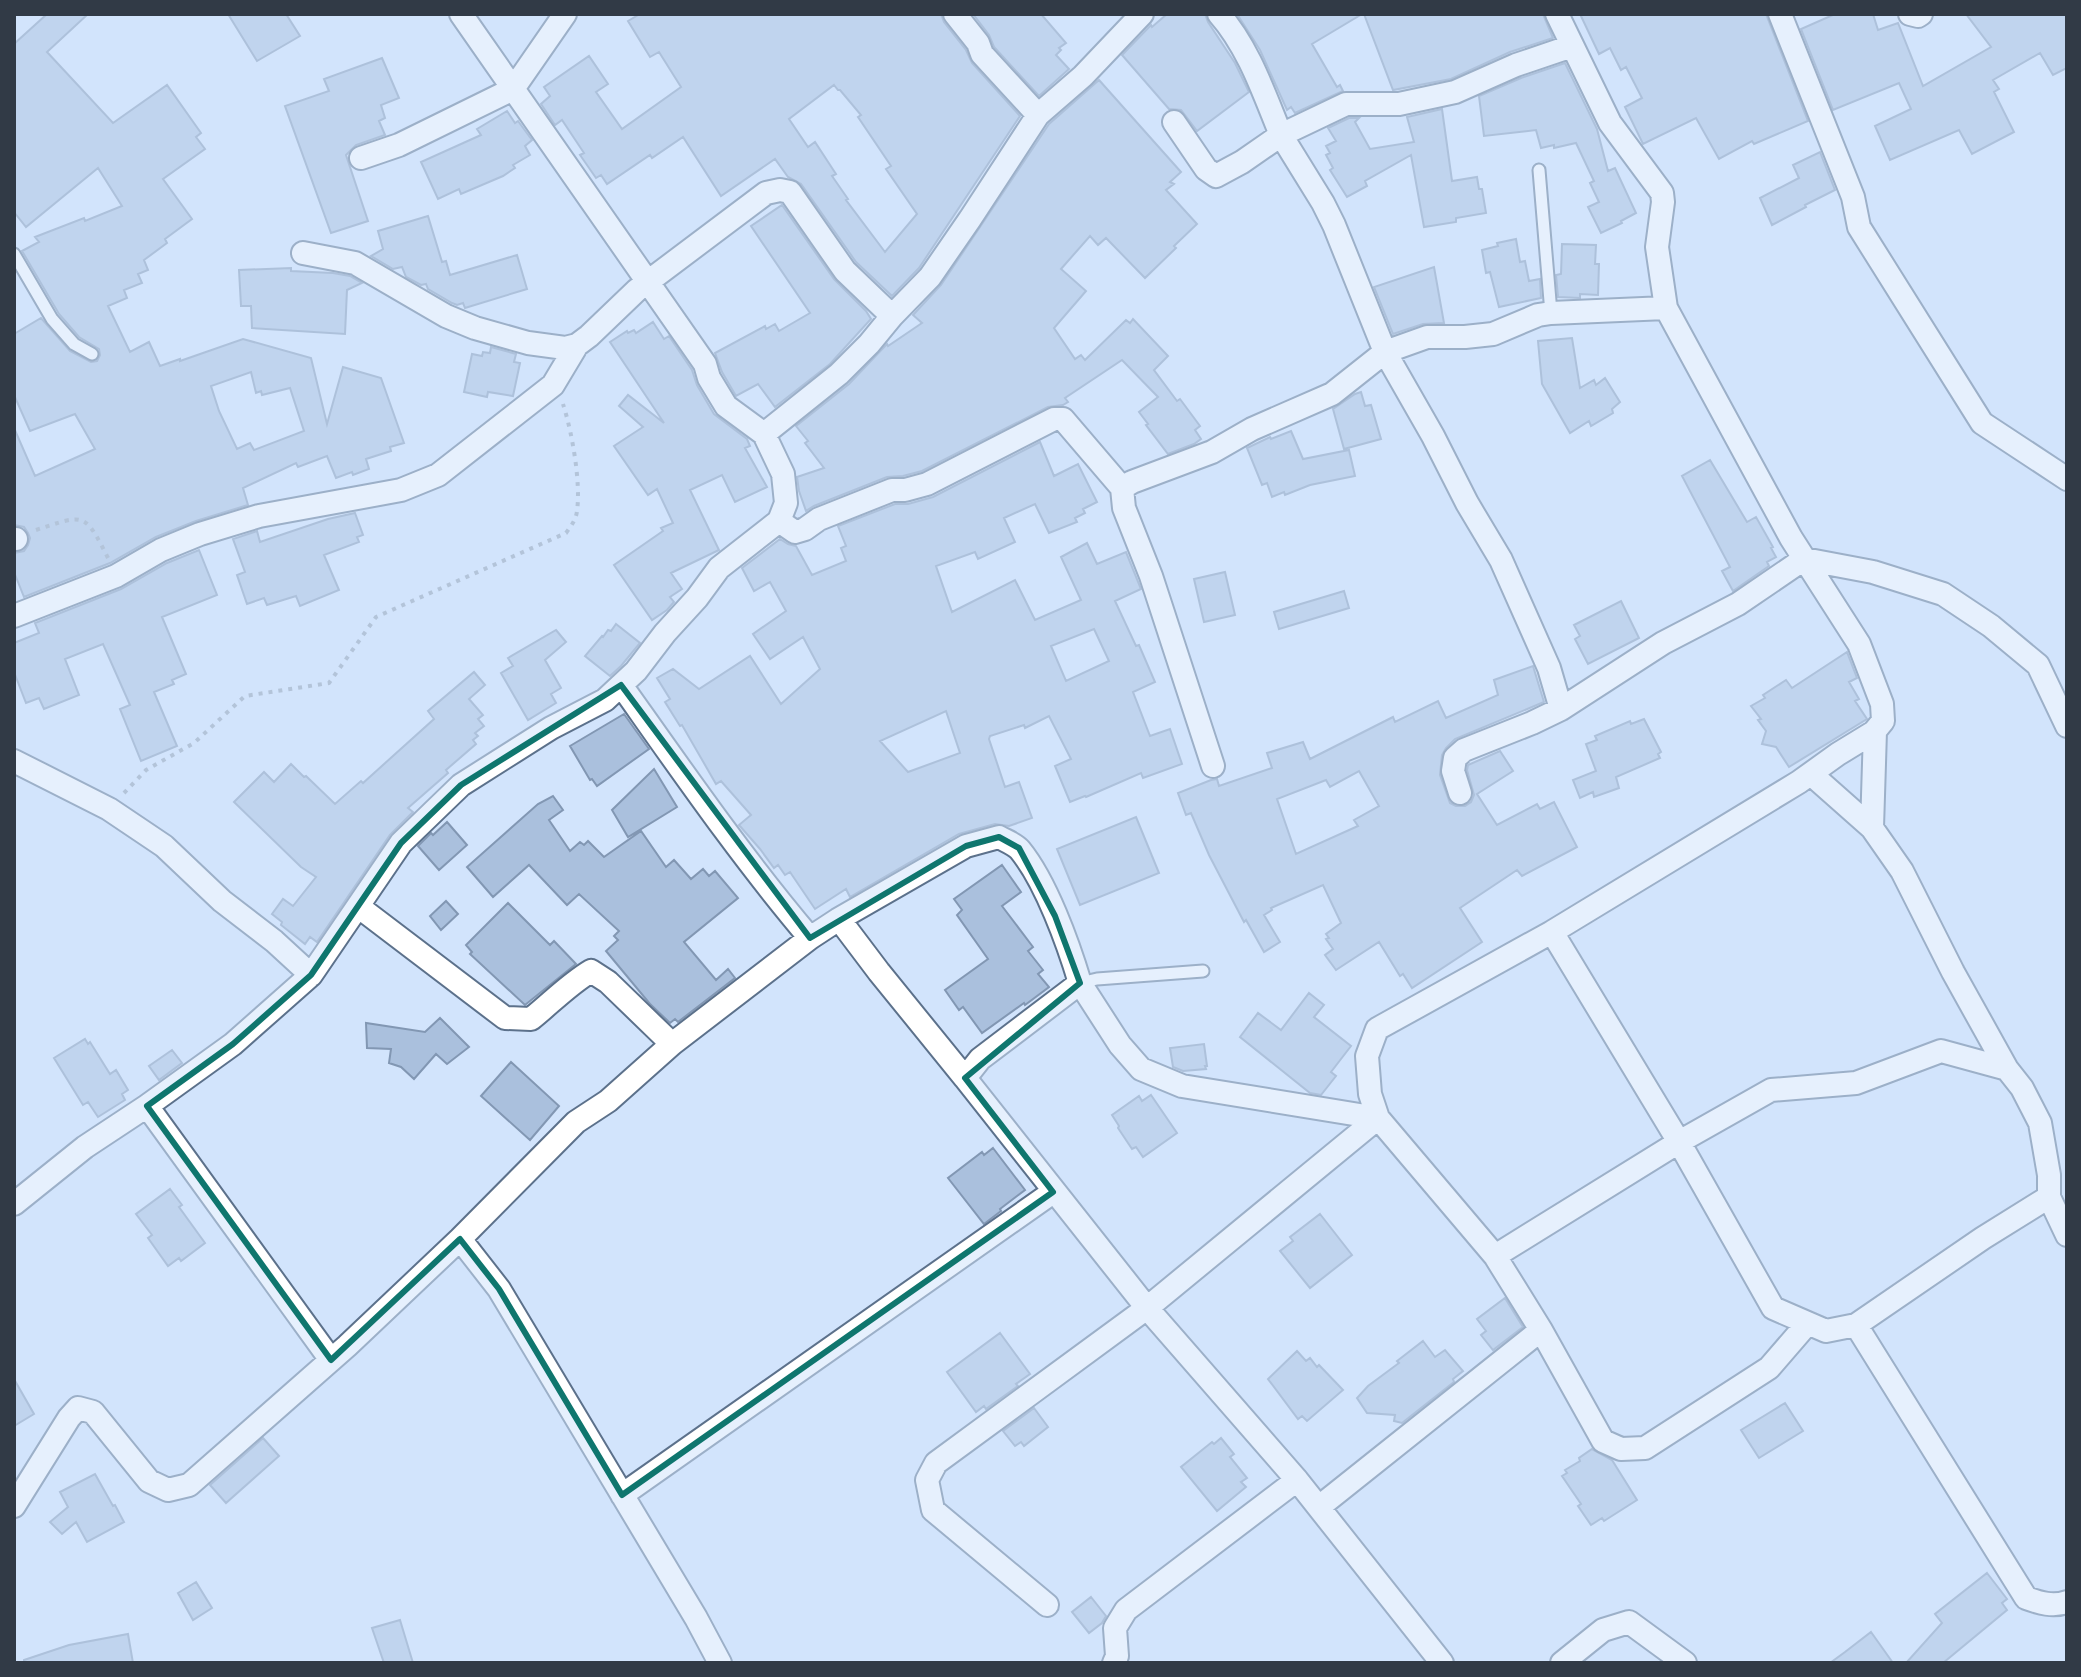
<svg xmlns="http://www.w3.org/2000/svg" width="2081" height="1677" font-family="'Playfair Display',serif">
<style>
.building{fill:#aac0dd;stroke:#8297b3;stroke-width:2;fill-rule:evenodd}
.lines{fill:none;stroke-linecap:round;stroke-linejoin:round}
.lane-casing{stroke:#5c718b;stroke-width:15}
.street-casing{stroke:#5c718b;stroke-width:26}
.path{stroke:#8f9db0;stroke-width:4;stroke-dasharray:4 6;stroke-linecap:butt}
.lane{stroke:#fff;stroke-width:11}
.street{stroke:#fff;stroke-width:22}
.marked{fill:none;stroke:#0f766e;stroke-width:6;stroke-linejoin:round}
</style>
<rect width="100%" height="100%" fill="#d2e4fc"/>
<!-- building -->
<path class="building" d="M47 14H88L47 52 113 123 167 85 201 133 196 137 205 149 163 179 192 219 165 239 167 243 144 260 148 270 138 274 142 283 124 290 127 298 108 306 130 352 149 342 160 366 180 359V361L243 339 311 358 327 424 343 367 381 378 404 443 390 447 391 451 366 459 369 469 353 475 352 472 336 478 327 456 298 467 296 463 243 488 248 505 196 521 156 537 110 563 24 597 14 572V553L24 551 28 545 30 538 28 533 24 527 14 525V428L35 476 95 449 75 414 30 431 14 395V334L41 318 70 351 91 362 97 361 100 355 99 349 79 337 59 314 22 251 39 242 35 237 84 218 85 221 122 206 98 168 26 227 14 212V44ZM251 372 256 393 261 391 262 395 290 388 304 431 254 450 250 443 237 449 219 411 211 386Z
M228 14H286L300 36 257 61Z
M640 14H941L944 22 966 50 972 63 1020 116 919 268 892 296 856 262 801 184 788 177 775 159 721 196 683 137 652 158 650 155 607 184 601 175 596 178 580 155 584 153 562 120 555 125 541 104 550 96 544 87 589 56 608 84 596 92 622 129 681 87 659 52 650 57 628 21ZM834 85 838 90H840L861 115 858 117 891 166 886 169 917 214 885 252 846 200 848 199 832 176 836 174 815 142 808 147 789 119Z
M973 14H1041L1066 43 1059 48 1061 50 1056 55 1069 69 1039 96 994 47 989 35Z
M1167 14H1205L1208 22 1235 63 1249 92 1197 131 1181 110 1169 109 1122 55 1151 25 1152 27Z
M1237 14H1362L1312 44 1337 87 1340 85 1343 91 1295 113 1291 107 1287 110 1260 50Z
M1364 14H1543L1553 38 1510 52 1451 79 1393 90Z
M1580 14H1766L1808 121 1754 144 1752 141 1719 159 1696 118 1643 144 1625 107 1642 98 1626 67 1621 70 1610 48 1599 54Z
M1835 14H1873L1878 30 1898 23 1923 86 1991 47 1966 14H2067V68L2053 75 2040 53 1993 80 1999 89 1994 92 2014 132 1972 154 1959 130 1890 160 1875 126 1911 109 1899 83 1833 110 1801 29Z
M382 58 399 98 381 105 385 118 379 121 385 135 356 145 346 155 368 221 331 233 285 106 329 91 324 79Z
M1565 63 1597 129 1608 171 1615 168 1636 213 1621 221 1622 223 1601 233 1588 207 1599 202 1590 183 1594 181 1576 143 1554 148V145L1541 148 1536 130 1484 136 1479 96 1521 78Z
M1099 80 1181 172 1170 182 1174 184 1166 190 1197 224 1174 246 1176 248 1145 278 1106 238 1098 245 1090 236 1061 269 1086 291 1054 328 1075 359 1081 355 1085 360 1126 320 1130 323 1133 319 1168 356 1154 370 1177 401 1180 399 1200 426 1195 430 1201 439 1194 444 1168 454 1146 425 1148 424 1139 412 1158 397 1122 360 1065 398 1068 402 1063 405 1048 407 922 471 903 476 887 477 814 506 806 511 799 491 797 477 824 468 805 443 808 441 796 426 849 384 887 344 888 346 922 323 913 315 941 285 1049 124Z
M1442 109 1452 181 1477 177 1479 189H1482L1486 213 1456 218V222L1424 227 1411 155 1365 181 1367 186 1347 197 1330 170 1333 168 1326 155 1330 153 1326 146 1336 141 1328 128 1349 118H1359L1355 122 1370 149 1414 142 1407 117Z
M507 111 515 123 518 121 532 140 525 146 530 155 513 165 515 168 503 176 461 194 459 189 438 199 421 162 481 135 477 129Z
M1820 152 1835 190 1805 205 1806 207 1772 225 1760 198 1799 178 1793 165Z
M782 205 834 279 866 311 871 319 830 364 775 407 758 384 736 396 722 372 715 353 765 326 766 329 775 324 779 331 810 313 751 226Z
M428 216 442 262 446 261 450 275 517 255 527 289 465 308 463 303 457 305 452 303 428 289 426 284 421 285 406 277 402 267 393 269 371 256 383 249 378 231Z
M1516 239 1520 262 1525 261 1529 281 1540 279 1541 298 1499 307 1490 272 1486 273 1482 250 1498 246 1497 243Z
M1562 244 1596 245 1595 264H1599L1598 295 1580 294V298L1558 297 1556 275 1561 274Z
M1434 267 1444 323 1423 324 1393 334 1374 287Z
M291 268V271L333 273 350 276 362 283 347 290 345 334 252 328 251 306H241L239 270Z
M653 322 664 339 669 336 692 370 697 385 714 414 747 439 750 446 745 448 767 487 735 502 722 475 690 490 719 550 671 573 682 589 670 597 674 602 667 610 652 620 614 565 663 531 661 528 673 523 657 489 648 495 614 446 643 427 619 406 628 395 664 423 610 342 627 331 628 333 634 330 636 333Z
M1572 338 1580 388 1594 380 1596 385 1605 378 1620 402 1612 409 1613 413 1591 426 1589 421 1570 433 1542 384 1538 341Z
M491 347 516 354 514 362 520 363 513 396 488 392 487 397 464 392 472 354 482 356 483 352 490 353Z
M1361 392 1365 406 1371 405 1381 439 1344 449 1333 409 1355 394Z
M1291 431 1303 459 1349 450 1355 476 1310 485 1285 495 1284 492 1272 497 1267 483 1262 485 1247 448 1270 437 1271 439Z
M1040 442 1054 476 1078 464 1097 502 1083 509 1085 513 1075 518 1077 522 1049 533 1035 504 1004 518 1015 542 978 559 975 552 936 566 952 612 1015 580 1035 620 1081 600 1061 557 1087 543 1097 564 1126 552 1141 589 1115 601 1136 646 1139 645 1155 682 1133 692 1150 736 1170 729 1182 764 1143 778 1141 773 1086 797 1085 796 1070 802 1055 766 1071 759 1049 716 1025 728 1024 725 990 736 989 739 1005 787 1019 782 1032 818 1009 826 995 824 959 834 850 897 846 889 815 909 790 872 785 875 778 865 774 868 760 849 739 825 751 815 721 781 716 784 682 725 680 726 665 702 670 699 657 678 673 669 699 689 750 656 781 704 820 669 803 637 770 659 753 634 786 611 770 582 754 591 742 568 780 539 788 544 796 546 812 575 846 561 841 548 846 546 838 526 895 504H908L933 497ZM1094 629 1109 661 1066 681 1051 646ZM946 711 960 753 908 772 880 741Z
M1710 460 1747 522 1756 517 1773 547 1771 548 1776 557 1767 562 1769 566 1733 591 1722 571 1730 567 1682 476Z
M355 513 363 535 357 537 359 542 324 555 339 590 300 606 296 596 267 605 264 598 247 604 237 575 245 572 233 539 257 531 260 542 328 519Z
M199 550 217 595 162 617 186 674 172 680 174 684 154 692 177 746 141 761 120 709 130 705 103 644 65 659 79 695 44 709 39 698 26 703 14 672V643L39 633 35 623 121 589 167 563Z
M1225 572 1235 615 1204 622 1194 579Z
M1344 591 1349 608 1279 629 1274 612Z
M1621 601 1639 638 1588 664 1575 639 1580 636 1574 625Z
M616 624 640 643 621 666 610 676 585 656 602 636 603 637 608 630 611 631Z
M556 630 566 642 545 660 561 688 551 694 556 703 528 720 501 673 513 666 508 658Z
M1847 652 1857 678 1849 682 1859 699 1855 701 1867 719 1789 767 1776 747 1762 744 1766 731 1758 720 1761 719 1751 706 1765 698 1763 695 1786 680 1792 688Z
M1533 666 1544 702 1455 739 1446 748 1442 755 1440 775 1450 803 1456 806H1465L1471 802 1474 795 1467 770 1468 765 1500 751 1513 771 1477 794 1497 825 1537 804 1540 809 1554 802 1577 847 1522 876 1517 870 1460 908 1482 942 1412 988 1403 974 1400 976 1379 942 1336 970 1325 955 1333 949 1326 939 1329 938 1326 934 1341 923 1323 885 1271 908 1272 910 1264 915 1280 942 1264 952 1246 920 1244 922 1209 855 1191 813 1186 815 1178 793 1211 780 1217 779 1219 786 1272 768 1267 753 1303 742 1310 759 1393 717 1395 722 1438 701 1446 718 1498 695 1494 680ZM1359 771 1379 806 1354 820 1358 826 1296 854 1277 799 1326 780 1330 787Z
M474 672 485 685 469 699 483 715 478 719 484 726 475 733 478 736 473 740 476 744 446 770 448 773 408 808 413 812 390 835 317 942 310 937 305 944 281 925 282 922 272 914 283 899 293 906 316 877 301 867 234 802 264 772 274 782 291 764 304 777 306 776 335 804 361 781 363 783 434 719 428 711Z
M624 714 649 749 597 786 592 779 590 780 570 746Z
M1644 719 1661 752 1658 754 1660 758 1616 777 1619 788 1594 797 1593 792 1580 798 1573 780 1596 771 1586 744 1597 740 1595 736 1630 721 1631 724Z
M654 769 677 807 628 837 612 810Z
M553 796 563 810 549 820 570 851 580 842 584 845 588 841 604 857 641 831 666 867 674 860 691 879 703 869 709 876 715 871 738 898 684 942 716 980 728 969 735 978 678 1022 675 1019 670 1023 650 1004 606 951 618 940 614 936 619 931 579 894 567 905 529 865 493 897 467 867 538 804Z
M1136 817 1159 873 1080 905 1057 849Z
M447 822 467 845 439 870 418 846 431 833 433 835Z
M1002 865 1021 892 1002 906 1033 947 1028 951 1043 970 1038 974 1049 987 1025 1005 1024 1003 982 1033 963 1007 959 1010 945 990 988 959 957 915 962 910 954 899Z
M446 901 458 914 441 930 430 916Z
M508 903 550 945 554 941 576 964 525 1005 470 954 472 952 466 945Z
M1309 993 1324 1005 1314 1017 1351 1046 1331 1072 1336 1076 1321 1095 1310 1093 1240 1037 1258 1013 1281 1030Z
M440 1018 469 1047 447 1064 436 1054 414 1079 401 1067 389 1063 391 1049 367 1048 366 1023 425 1032Z
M85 1039 88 1044 90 1042 110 1074 116 1070 128 1090 122 1094 125 1100 98 1117 88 1102 83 1105 54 1058Z
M1204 1044 1207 1066H1205L1206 1069 1183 1071 1173 1067 1170 1048Z
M172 1050 182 1063 159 1080 149 1066Z
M511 1062 559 1106 530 1140 481 1096Z
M1151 1095 1177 1133 1143 1157 1136 1147 1132 1149 1118 1128 1119 1126 1112 1115 1139 1096 1142 1101Z
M993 1148 1025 1190 1000 1209 1001 1211 984 1224 948 1178 982 1152 984 1155Z
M170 1189 182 1205 179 1207 205 1243 181 1261 179 1258 168 1266 148 1238 152 1235 136 1214Z
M1320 1214 1352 1255 1310 1288 1280 1251 1293 1241 1290 1237Z
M1505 1298 1523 1327 1493 1350 1481 1335 1486 1331 1477 1319Z
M1000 1333 1030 1374 1016 1384 1018 1386 986 1409 984 1406 976 1412 947 1372Z
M1423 1341 1435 1357 1445 1350 1463 1371 1453 1379 1454 1382 1402 1423 1394 1421 1395 1415 1367 1413 1357 1398 1368 1386 1399 1363 1397 1361Z
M1297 1351 1306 1361 1310 1358 1317 1367 1319 1365 1343 1390 1307 1421 1302 1416 1298 1419 1268 1379Z
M14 1379 34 1414 14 1426Z
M1785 1403 1803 1431 1759 1458 1741 1430Z
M1034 1408 1048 1427 1024 1446 1021 1442 1015 1446 1003 1431Z
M263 1438 279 1456 226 1503 210 1485Z
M1221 1438 1234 1454 1230 1457 1247 1478 1241 1482 1246 1487 1217 1511 1181 1467 1212 1442 1214 1444Z
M1592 1449 1612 1460 1637 1500 1604 1521 1602 1518 1591 1525 1578 1506 1581 1504 1562 1476 1567 1473 1565 1470 1580 1461 1579 1458Z
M95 1474 113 1506 115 1505 124 1522 87 1542 76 1522 62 1534 50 1522 68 1507 60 1492Z
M1987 1573 2007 1599 2002 1603 2007 1610 1943 1663H1906L1942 1623 1935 1614Z
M196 1582 212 1608 193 1620 178 1593Z
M1091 1597 1106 1616 1102 1623 1089 1633 1072 1612Z
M400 1620 413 1663H384L372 1628Z
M1871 1632 1893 1663H1830L1845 1652Z
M128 1634 133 1663H24V1660L69 1645Z"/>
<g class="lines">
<defs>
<path id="lane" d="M1539 170 1551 313
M14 254 52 319 74 344 92 354
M1080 983 1097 979 1203 971"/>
<path id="street" d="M955 14 978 43 982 54 1038 115
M1219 14C1249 48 1264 94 1281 135L1346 104H1399L1455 92 1516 65 1572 46
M1557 14 1610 123 1662 193 1663 202 1657 247 1666 308 1791 538 1859 644 1882 704 1883 721 1874 732 1838 754 1799 782 1552 932 1377 1029 1367 1056 1370 1094 1378 1118 1495 1256 1679 1142 1773 1308 1826 1331 1856 1325 1983 1238 2049 1197
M1780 14 1853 197 1859 227 1982 423 2067 479
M1910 14 1918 16 1921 14
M1174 122 1206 169 1216 176 1242 162 1281 135 1323 203 1334 225 1385 352 1433 436 1467 503 1501 560 1549 668 1561 709
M361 158 399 145 513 89 565 14
M303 253 355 263 446 316 475 328 528 343 565 348 577 345 589 336 637 290 766 193 780 190 790 192 845 271 892 316 930 277 970 219 1038 115 1083 76 1142 14
M764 434 839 374 869 344 892 316
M779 521 795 532 805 529 819 519 892 490H905L927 484 1054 419H1063L1122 488
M14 539H16
M14 616 116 576 161 550 200 534 259 516 401 490 438 475 553 385 577 345
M621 685C682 771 742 858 810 938
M14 761 109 809 164 846 222 901 274 941 311 975
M1213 766 1151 576 1124 508 1122 488 1132 482 1212 452 1252 429 1332 394 1385 352 1427 337H1465L1493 334 1538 315 1551 313 1666 308
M1811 774 1872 828 1902 871 1953 972 2007 1069
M1460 793 1453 771 1455 758 1464 750 1532 723 1561 709 1663 643 1738 604 1804 559 1873 572 1943 594 1991 626 2038 665 2067 726
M1872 828 1875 731
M359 907 505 1018 531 1019C551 1003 569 984 591 971L608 982 672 1044
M839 919 879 972 965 1078 980 1059 1080 983 1120 1045 1141 1069 1182 1086 1378 1118
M1552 932 1679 1142 1771 1090 1856 1083 1941 1051 2007 1069 2022 1088 2040 1123 2049 1175V1197L2067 1235
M965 1078 1147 1308 1297 1480 1442 1663
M147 1106 331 1360
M14 1204 85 1147 147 1106 233 1044 311 975 401 843 461 785 551 728 605 700 636 671 665 633 697 598 719 568 779 521 786 503 783 474 764 434 726 406 709 378 705 364 461 14
M460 1239 499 1289 696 1618 720 1663
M1495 1256 1541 1330 1603 1441 1621 1449 1645 1448 1769 1368 1807 1324
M1856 1325 2026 1598C2040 1603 2053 1607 2067 1602
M622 1495 1053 1192
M14 1506 69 1418 78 1408 93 1412 149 1481 168 1490 189 1485 347 1346 460 1239 576 1122 608 1101 672 1044 810 938 839 919 966 846 999 837C1006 841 1015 844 1020 850 1046 882 1068 943 1080 983
M1319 1507 1541 1330
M1047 1605 933 1510 927 1480 936 1463 1147 1308 1378 1118
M1114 1663 1117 1656 1115 1628 1126 1610 1297 1480
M1562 1663 1603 1630 1629 1622 1685 1663"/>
</defs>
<!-- lane casing -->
<use href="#lane" class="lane-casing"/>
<!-- street casing -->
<use href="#street" class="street-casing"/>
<!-- path -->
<path class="path" d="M36 530C85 514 84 511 108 558
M124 793 146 770 194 743 245 696 329 683 376 617 566 533C571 526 576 520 577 511 581 482 572 432 563 404"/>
<!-- lane -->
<use href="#lane" class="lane"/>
<!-- street -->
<use href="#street" class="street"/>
</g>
<!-- marked area -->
<path d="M0 0H2081V1677H0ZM621 685 810 938 966 846 999 837 1019 848 1055 916 1080 983 965 1078 1053 1192 622 1495 499 1289 460 1239 331 1360 147 1106 233 1044 311 975 401 843 461 785Z" fill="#d2e4fc" fill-opacity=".55" fill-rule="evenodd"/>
<path class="marked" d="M621 685 810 938 966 846 999 837 1019 848 1055 916 1080 983 965 1078 1053 1192 622 1495 499 1289 460 1239 331 1360 147 1106 233 1044 311 975 401 843 461 785Z"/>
<!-- border -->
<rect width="2081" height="1677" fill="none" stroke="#313a46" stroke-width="32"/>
</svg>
